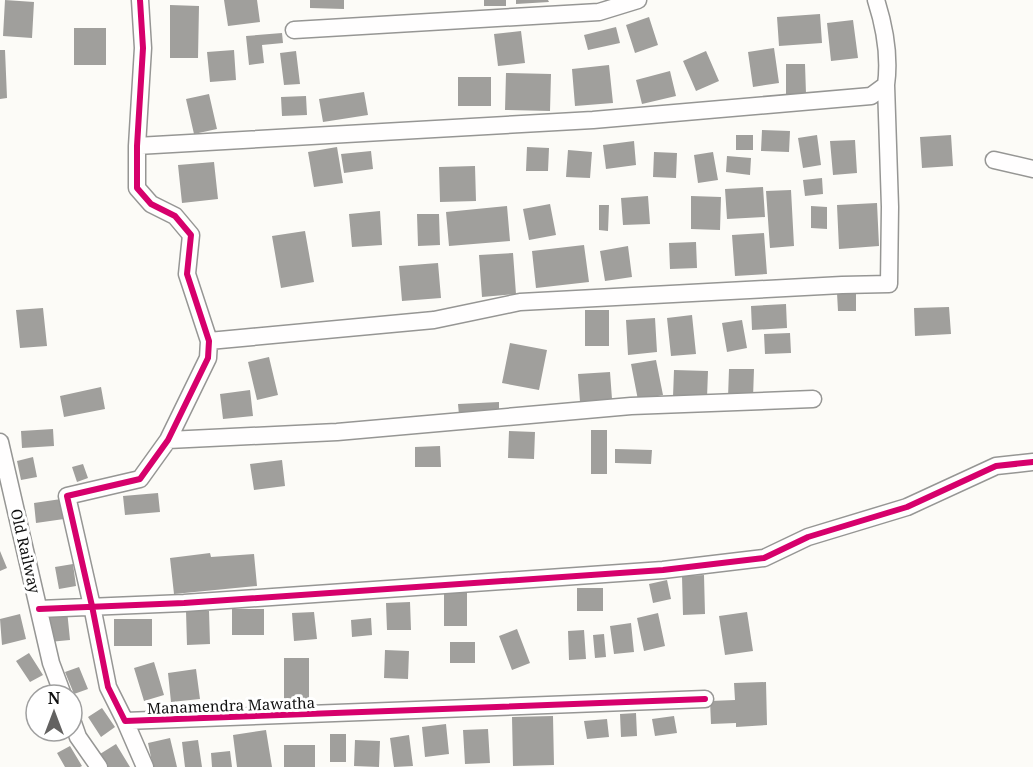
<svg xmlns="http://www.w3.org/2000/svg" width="1033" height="767" font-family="'Noto Serif',serif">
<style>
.building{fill:#a09f9c}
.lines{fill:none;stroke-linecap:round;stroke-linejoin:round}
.minor-casing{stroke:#969694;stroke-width:19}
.minor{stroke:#fffefe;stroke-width:16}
.cycleway-casing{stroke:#fff;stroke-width:10}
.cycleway{stroke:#d6006c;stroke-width:6}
.labels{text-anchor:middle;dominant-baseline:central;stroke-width:6;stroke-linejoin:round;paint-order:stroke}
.street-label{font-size:15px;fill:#101010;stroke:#fff}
</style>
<rect width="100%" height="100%" fill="#fcfbf7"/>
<!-- building -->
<path class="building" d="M5 0 34 2 32 38 3 36Z
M224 0H257L260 22 228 26Z
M310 0H344V9L310 8Z
M484 0H506V6H484Z
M516 0H548L549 2 516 4Z
M170 5 199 6 198 58H170Z
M820 14 822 43 779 46 777 17Z
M649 17 658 45 635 53 626 25Z
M853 20 858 58 831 61 827 23Z
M616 27 620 43 588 50 584 35Z
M74 28H106V65H74Z
M521 31 525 63 498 66 494 34Z
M282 33 283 43 262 45 264 63 249 65 246 36Z
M774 48 779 83 753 87 748 52Z
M0 50H5L7 98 0 99Z
M234 50 236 80 210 82 207 52Z
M296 51 300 84 284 85 280 53Z
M706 51 719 81 696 91 683 61Z
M786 64H805L806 94H786Z
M609 65 613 103 575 106 572 69Z
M670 71 676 96 642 104 636 80Z
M506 73 551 74 550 111 505 110Z
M458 77H491V106H458Z
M364 92 368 115 323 122 319 99Z
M209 94 217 129 194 134 186 99Z
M306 96 307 115 282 116 281 97Z
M762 130 790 131 789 152 761 151Z
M736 135H753V150H736Z
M817 135 821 165 803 168 798 138Z
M951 135 953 166 922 168 920 137Z
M855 140 857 173 833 175 830 141Z
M634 141 636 165 606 169 603 145Z
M337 147 343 183 314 187 308 152Z
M527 147 549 148 548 171H526Z
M568 150 592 152 590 178 566 177Z
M371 151 373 169 344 173 341 154Z
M654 152 677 153 676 178 653 177Z
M713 152 718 180 698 183 694 155Z
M727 156 751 158 750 175 726 172Z
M214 162 218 199 182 203 178 165Z
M475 166 476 201 440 202 439 167Z
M822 178 823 194 805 196 803 180Z
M763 187 765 217 727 219 725 189Z
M791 190 794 246 770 248 766 191Z
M648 196 650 224 623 225 621 198Z
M691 196 721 197 720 230 691 229Z
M877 203 879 246 839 249 837 205Z
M550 204 556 235 529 240 523 209Z
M599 205H609L608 231 599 230Z
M507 206 510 241 449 246 446 212Z
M811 206 827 207V229L811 228Z
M380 211 382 245 352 247 349 214Z
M417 214H439L440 245 418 246Z
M305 231 314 282 281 288 272 236Z
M764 233 767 274 735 276 732 235Z
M696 242 697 268 670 269 669 243Z
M584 245 589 282 536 288 532 251Z
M628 246 632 277 605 281 600 251Z
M513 253 516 294 482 297 479 255Z
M438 263 441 298 402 301 399 266Z
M837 293H856V311H838Z
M786 304 787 328 752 330 751 306Z
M949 307 951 334 915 336 914 308Z
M43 308 47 346 20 348 16 310Z
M585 310H609V346H585Z
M692 315 696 354 671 356 667 318Z
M655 318 657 352 628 355 626 320Z
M742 320 747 348 727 352 722 323Z
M790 333 791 353 765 354 764 334Z
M510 343 547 350 539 390 502 383Z
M269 357 278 395 257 400 248 362Z
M656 360 663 395 638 400 631 364Z
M729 369H754L753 398H728Z
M674 370 708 371 707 398 673 397Z
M610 372 612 399 580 402 578 374Z
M101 387 105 409 64 417 60 396Z
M250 390 253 416 223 419 220 394Z
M499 402V413L459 415 458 404Z
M53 429 54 446 22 448 21 431Z
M591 430H607V474H591Z
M509 431 535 432 534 459 508 458Z
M440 446 441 467H415V447Z
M615 449 652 450 651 464 615 463Z
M33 457 37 477 21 480 17 461Z
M282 460 285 486 254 490 250 464Z
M83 464 88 478 77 482 72 467Z
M158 493 160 512 125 515 123 496Z
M61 499 64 519 36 523 34 503Z
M0 551 7 568 0 571Z
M210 553 211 557 254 554 257 586 174 594 170 558Z
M73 564 76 586 59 589 55 567Z
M704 575 705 614 683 615 682 576Z
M667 580 671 599 653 603 649 584Z
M577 588H603V611H577Z
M444 592H467V626H444Z
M410 602 411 630H387L386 603Z
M232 609H264V635H232Z
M67 610 70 640 49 642 46 612Z
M186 611H209L210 644 187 645Z
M314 612 317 639 294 641 292 613Z
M747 612 753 651 725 655 719 616Z
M658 613 665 646 644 651 637 618Z
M20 614 26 639 2 645 0 619Z
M371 618 372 635 352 637 351 620Z
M114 619H152V646H114Z
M631 623 634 652 614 654 610 626Z
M517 629 530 663 512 670 499 636Z
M584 630 586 659 569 660 568 631Z
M604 634 606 657 595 658 593 635Z
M450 642H475V663H450Z
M385 650 409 651 408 679 384 678Z
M29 653 43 675 30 682 16 661Z
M284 658H309V699H284Z
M154 662 164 695 144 701 134 668Z
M79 667 88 689 74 694 65 672Z
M196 669 200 699 171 702 168 673Z
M766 682 767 725 736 727V723L711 724 710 701 735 700 734 683Z
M102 708 115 727 101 737 88 717Z
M636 713 637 736 621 737 620 714Z
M553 716 554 765 513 766 512 717Z
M674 716 677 733 655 736 652 719Z
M607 719 609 737 587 739 584 721Z
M446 724 449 754 425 757 422 727Z
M488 729 490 763 465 764 463 730Z
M266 730 272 767H237L233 735Z
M330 734H346V762H330Z
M409 735 413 766 394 767 390 738Z
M170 738 177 767H153L148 743Z
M198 740 202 767H185L182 742Z
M355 740 380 741 379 767 354 766Z
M116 744 130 767H108L100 754Z
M284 745H315V767H284Z
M70 746 82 766 80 767H65L57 753Z
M230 751 232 767H212L211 753Z"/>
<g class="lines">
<defs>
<path id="minor" d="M140 0 143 48 137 146V188L151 204 175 216 191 235 187 274 209 341 208 358 168 440 140 479 67 496 92 606 108 687 125 721 705 699
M294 30 599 12 638 0
M137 146 593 120 871 96 886 85C890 56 885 28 876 0
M994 160 1033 169
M209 341 434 320 520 302 842 285 889 284 890 207 886 85
M168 440 337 432 631 406 813 399
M0 442 51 663 63 695
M39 609 184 603 663 570 764 558 808 537 907 507 996 466 1033 462
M72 720 78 737 99 767
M125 721 145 767"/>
</defs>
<!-- minor casing -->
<use href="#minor" class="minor-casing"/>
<!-- minor -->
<use href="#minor" class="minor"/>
<defs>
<path id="cycleway" d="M140 0 143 48 137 146V188L151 204 175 216 191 235 187 274 209 341 208 358 168 440 140 479 67 496 92 606 108 687 125 721 705 699
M39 609 184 603 663 570 764 558 808 537 907 507 996 466 1033 462"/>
</defs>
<!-- cycleway casing -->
<use href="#cycleway" class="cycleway-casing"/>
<!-- cycleway -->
<use href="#cycleway" class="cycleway"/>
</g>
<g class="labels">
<!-- street labels -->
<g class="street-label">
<text transform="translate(26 551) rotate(77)">Old Railway</text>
<text transform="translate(231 705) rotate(-2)">Manamendra Mawatha</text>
</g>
</g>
<!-- north arrow -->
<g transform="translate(54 713)"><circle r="28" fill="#ffffff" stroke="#9f9f9f" stroke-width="1.5"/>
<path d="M0-4.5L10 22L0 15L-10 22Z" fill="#636261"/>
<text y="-9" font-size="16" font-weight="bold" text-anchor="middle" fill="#101010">N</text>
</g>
</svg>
